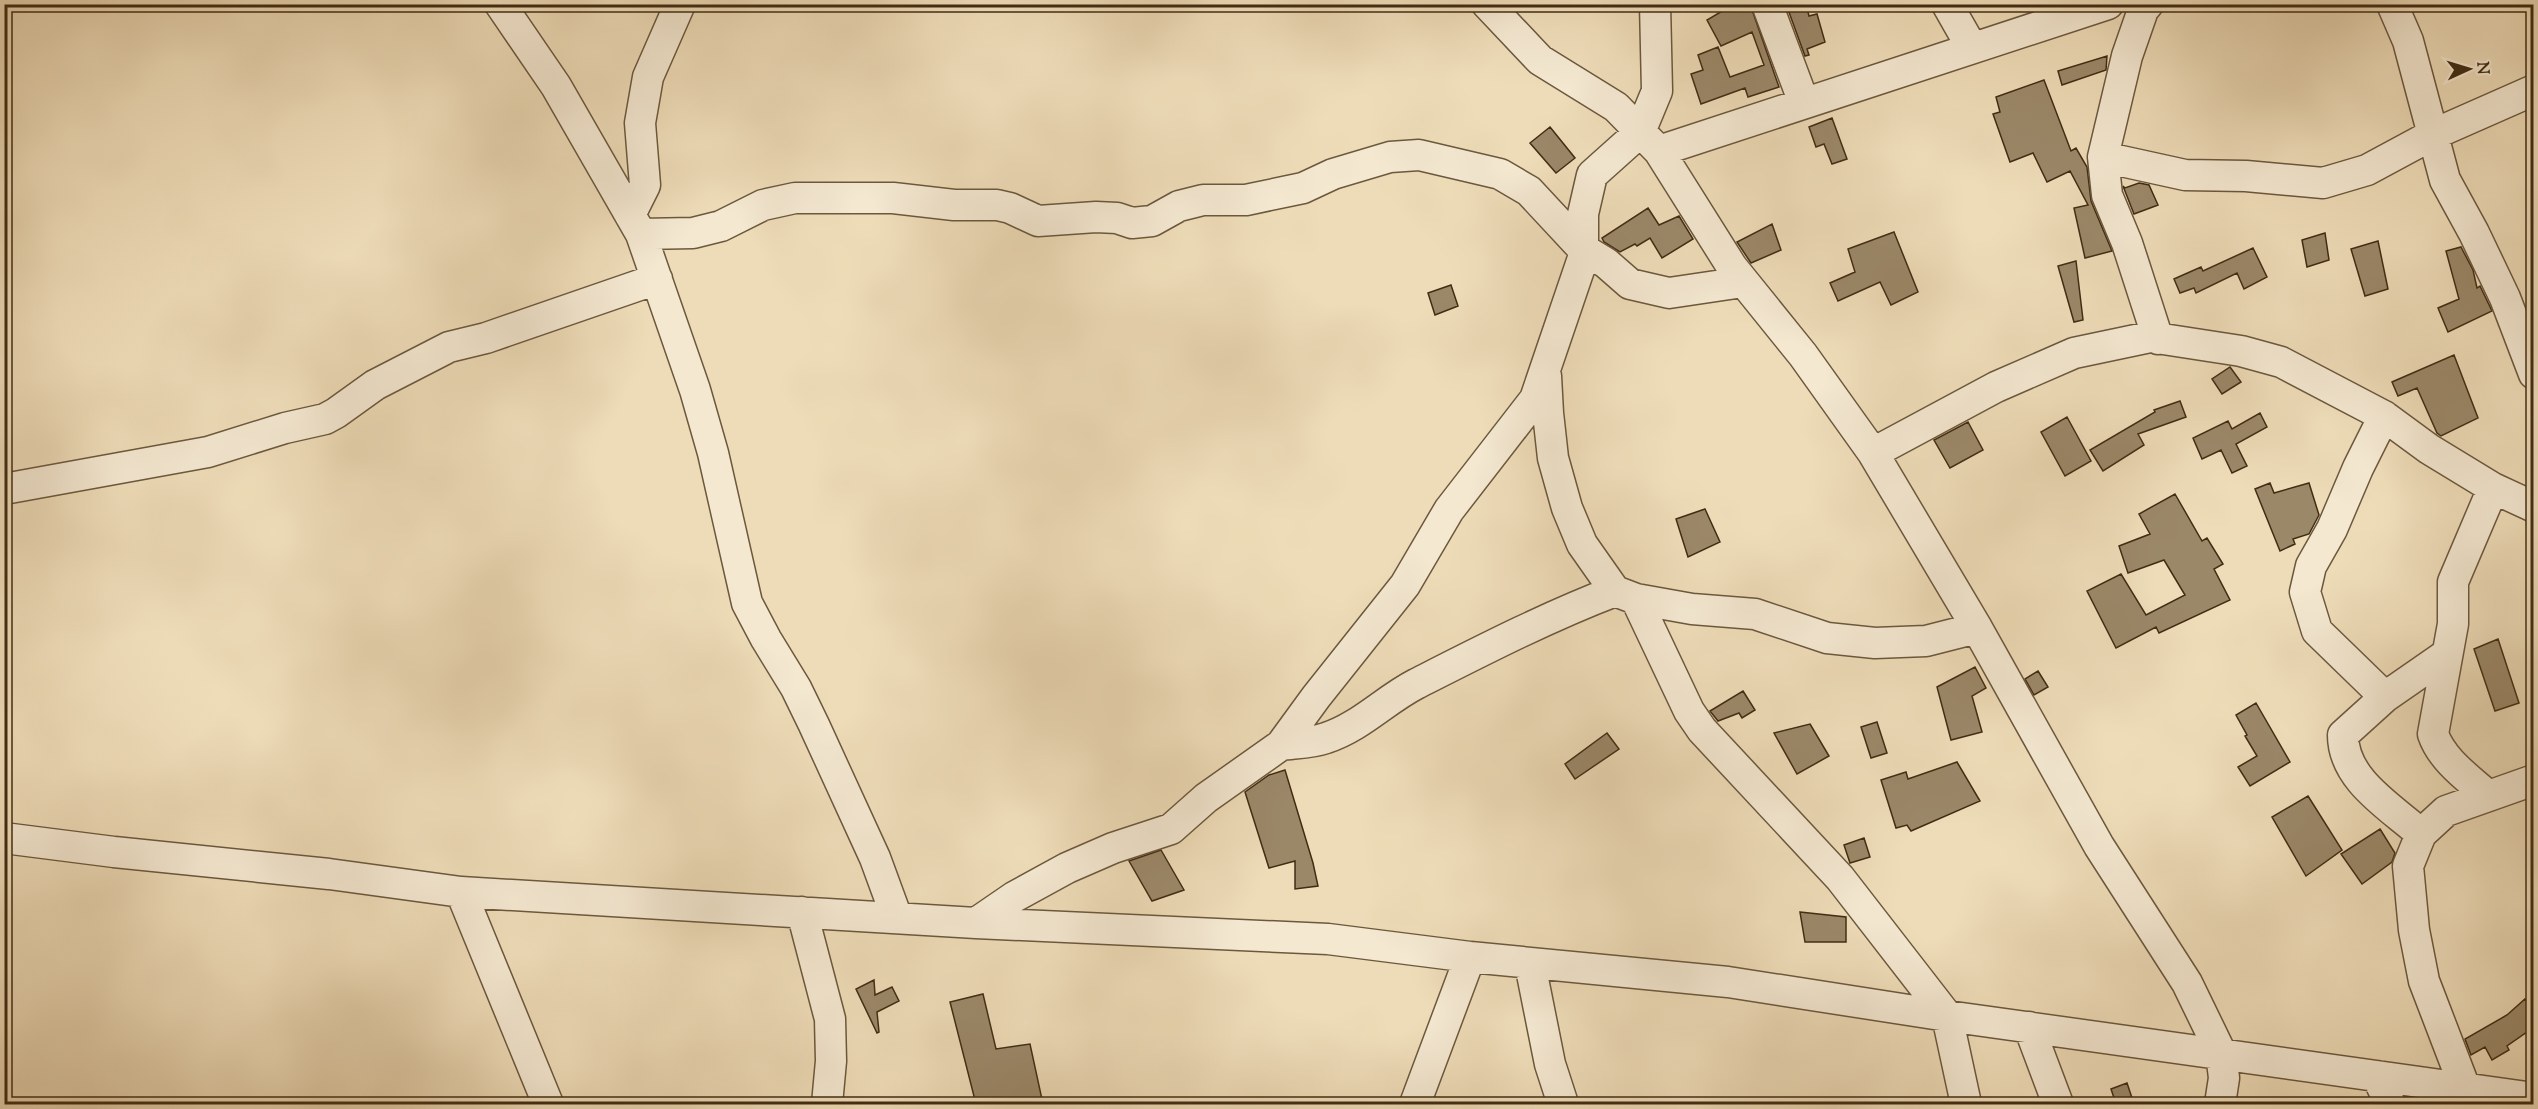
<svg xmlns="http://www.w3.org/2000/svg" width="2538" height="1109" font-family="'Sorts Mill Goudy',serif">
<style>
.building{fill:#9b8869;stroke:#412c14;stroke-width:1.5}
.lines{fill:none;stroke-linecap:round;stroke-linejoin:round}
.minor-casing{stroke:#6c583d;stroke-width:33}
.minor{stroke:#f4e8d1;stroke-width:30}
</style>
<rect width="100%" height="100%" fill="#eedcb8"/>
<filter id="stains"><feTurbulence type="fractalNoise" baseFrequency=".00333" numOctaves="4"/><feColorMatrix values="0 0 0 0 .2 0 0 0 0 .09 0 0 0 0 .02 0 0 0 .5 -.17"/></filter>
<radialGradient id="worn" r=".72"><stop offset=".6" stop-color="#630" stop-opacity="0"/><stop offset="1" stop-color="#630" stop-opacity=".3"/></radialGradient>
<!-- building -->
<path class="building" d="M1734 4H1750L1779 87 1748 97 1745 88 1701 104 1691 74 1703 70 1698 55 1718 47 1730 77 1764 65 1752 32 1721 46 1707 20Z
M1786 4H1806L1809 16 1817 14 1825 42 1807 49 1809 55 1805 56Z
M2107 56 2106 70 2062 85 2058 71Z
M2044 80 2071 151 2076 148 2087 167 2091 201 2112 251 2085 258 2074 208 2088 205 2070 171 2047 182 2033 153 2010 162 1993 114 2000 112 1996 97Z
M1832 118 1847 159 1832 164 1824 144 1816 147 1809 127Z
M1550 127 1575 158 1556 173 1530 143Z
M2139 183 2149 185 2158 205 2134 214 2123 186 2125 188Z
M1648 208 1659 225 1679 216 1693 239 1662 258 1650 238 1637 246 1635 244 1620 252 1604 242 1602 238Z
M1772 224 1781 250 1751 263 1737 242Z
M1894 232 1918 292 1891 305 1880 282 1838 301 1830 283 1855 272 1848 249Z
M2325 233 2329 260 2307 267 2302 240Z
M2378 241 2388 289 2365 296 2351 249Z
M2461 247 2473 270 2477 288 2480 286 2492 311 2448 332 2438 308 2459 299 2446 251Z
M2253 248 2267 277 2244 289 2237 273 2196 293 2194 288 2180 293 2174 279 2201 267 2203 271Z
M2076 261 2083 320 2074 322 2058 266Z
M1451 285 1458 306 1435 315 1428 293Z
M2454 355 2478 418 2441 436 2437 433 2417 388 2398 396 2392 382Z
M2230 367 2241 382 2222 394 2212 379Z
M2180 401 2186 417 2138 434 2144 445 2103 471 2090 450 2155 412 2154 410Z
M2260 413 2267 427 2236 444 2247 466 2232 473 2221 450 2202 459 2193 438 2228 421 2232 429Z
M2067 417 2091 461 2065 476 2041 432Z
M1968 422 1983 450 1950 468 1934 440Z
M2270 483 2274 493 2309 483 2319 515 2309 534 2293 539 2295 544 2280 551 2255 489Z
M2175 494 2202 541 2207 538 2223 564 2214 569 2230 600 2159 633 2156 627 2116 648 2087 591 2121 574 2146 615 2185 595 2164 560 2128 573 2119 546 2150 534 2139 514Z
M1705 509 1720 542 1688 557 1676 519Z
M2498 639 2519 703 2495 711 2474 649Z
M1975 667 1986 688 1972 696 1982 732 1951 740 1937 687Z
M2038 671 2048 687 2034 695 2025 679Z
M1743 691 1755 710 1742 718 1739 713 1718 721 1710 711Z
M2256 703 2290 762 2250 786 2238 767 2257 756 2245 736 2247 735 2236 715Z
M1877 722 1887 753 1871 758 1861 727Z
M1810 724 1829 756 1797 774 1774 733Z
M1607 733 1619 749 1575 779 1565 764Z
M1957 762 1980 801 1911 831 1907 825 1896 828 1881 780 1906 772 1908 779Z
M1285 770 1313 863 1318 886 1295 889V861L1269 868 1245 792 1269 775Z
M2308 796 2342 850 2306 876 2272 817Z
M2380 829 2395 853 2392 862 2362 884 2341 854Z
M1864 838 1870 857 1850 863 1844 845Z
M1161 850 1184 890 1152 901 1129 861Z
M1800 912 1846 917V942H1805Z
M874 980 875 995 892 987 899 1001 877 1012 879 1032 877 1033 856 989Z
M983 994 996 1049 1030 1044 1043 1104H976L950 1002Z
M2525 999 2534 1013V1027L2507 1046 2509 1050 2492 1060 2485 1047 2471 1055 2465 1039 2507 1015Z
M2127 1083 2134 1104H2116L2111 1089Z"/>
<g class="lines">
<defs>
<path id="minor" d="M500 4 556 86 641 234 695 390 713 453 747 603 766 639 796 688 814 725 875 858 897 918
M1487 4 1540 60 1616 107 1659 151 1732 267 1803 355 1873 453 1977 628 2099 846 2187 983 2221 1053 2224 1078 2220 1104
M1767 4 1804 103
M1947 4 1972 48
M2148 4 2143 10 2127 56 2103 157 2107 195 2127 243 2158 339
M2392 4 2408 41 2445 180 2474 233 2505 298 2534 374
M1659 151 2108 4
M2103 157 2185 175 2246 176 2323 183 2367 170 2432 135 2534 90
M630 215 645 185 640 123 648 77 680 4
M641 234 693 233 721 226 763 205 795 198H893L954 205H997L1010 208 1038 221 1096 217 1117 218 1132 223 1152 221 1179 206 1203 200H1246L1303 188 1333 174 1390 157 1419 155 1500 174 1529 191 1583 249 1606 263 1630 284 1669 293 1743 282
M1546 376 1548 413 1553 458 1567 508 1582 544 1615 591 1636 599 1692 609 1755 614 1827 638 1875 643 1926 641 1977 628
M2384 416 2358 468 2332 529 2311 566 2305 592 2317 631 2385 697
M1873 453 1996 387 2074 353 2150 337 2241 351 2281 362 2384 416 2429 449 2493 488 2534 507
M4 489 208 452 285 428 325 419 336 413 375 385 449 347 486 338 657 279
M1636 599 1689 711 1702 730 1840 878 1947 1016 1966 1104
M1281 745C1296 743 1312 743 1326 738 1360 727 1385 700 1416 684 1481 651 1547 617 1615 591
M2487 795C2467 777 2442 760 2433 734L2453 624V582L2493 488
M2421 834C2391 807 2343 780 2343 735L2385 697 2447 654
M4 838 114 852 329 874 461 892 976 923 1328 939 1470 957 1728 982 1947 1016 2534 1098
M461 892 548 1104
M802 912 830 1019 831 1061 827 1104
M976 923 1014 897 1067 868 1113 848 1171 829 1206 798 1281 745 1316 697 1405 585 1449 510 1535 399 1583 258V214L1592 175 1640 132 1657 91 1655 4
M1530 964 1550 1064 1563 1104
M2029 1027 2058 1104
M2377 1076 2390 1104
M2465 1088 2424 981 2414 930 2408 866 2421 834 2446 811 2534 780
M1415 1104 1470 957"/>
</defs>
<!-- minor casing -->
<use href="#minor" class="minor-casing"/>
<!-- minor -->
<use href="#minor" class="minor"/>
</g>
<!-- margin -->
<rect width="2538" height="1109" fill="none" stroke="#eedcb8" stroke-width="24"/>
<rect x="6" y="6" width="2526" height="1097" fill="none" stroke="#412c14" stroke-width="3"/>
<rect x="12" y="12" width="2514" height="1085" fill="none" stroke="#412c14" stroke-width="1.5"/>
<!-- north arrow -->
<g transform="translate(2469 69) rotate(86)" stroke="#f4e8d1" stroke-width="4.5" paint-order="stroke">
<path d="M0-4.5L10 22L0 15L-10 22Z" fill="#412c14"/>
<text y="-9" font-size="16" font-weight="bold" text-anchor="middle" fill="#412c14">N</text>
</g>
<rect width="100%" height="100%" filter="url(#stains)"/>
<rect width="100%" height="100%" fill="url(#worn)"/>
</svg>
